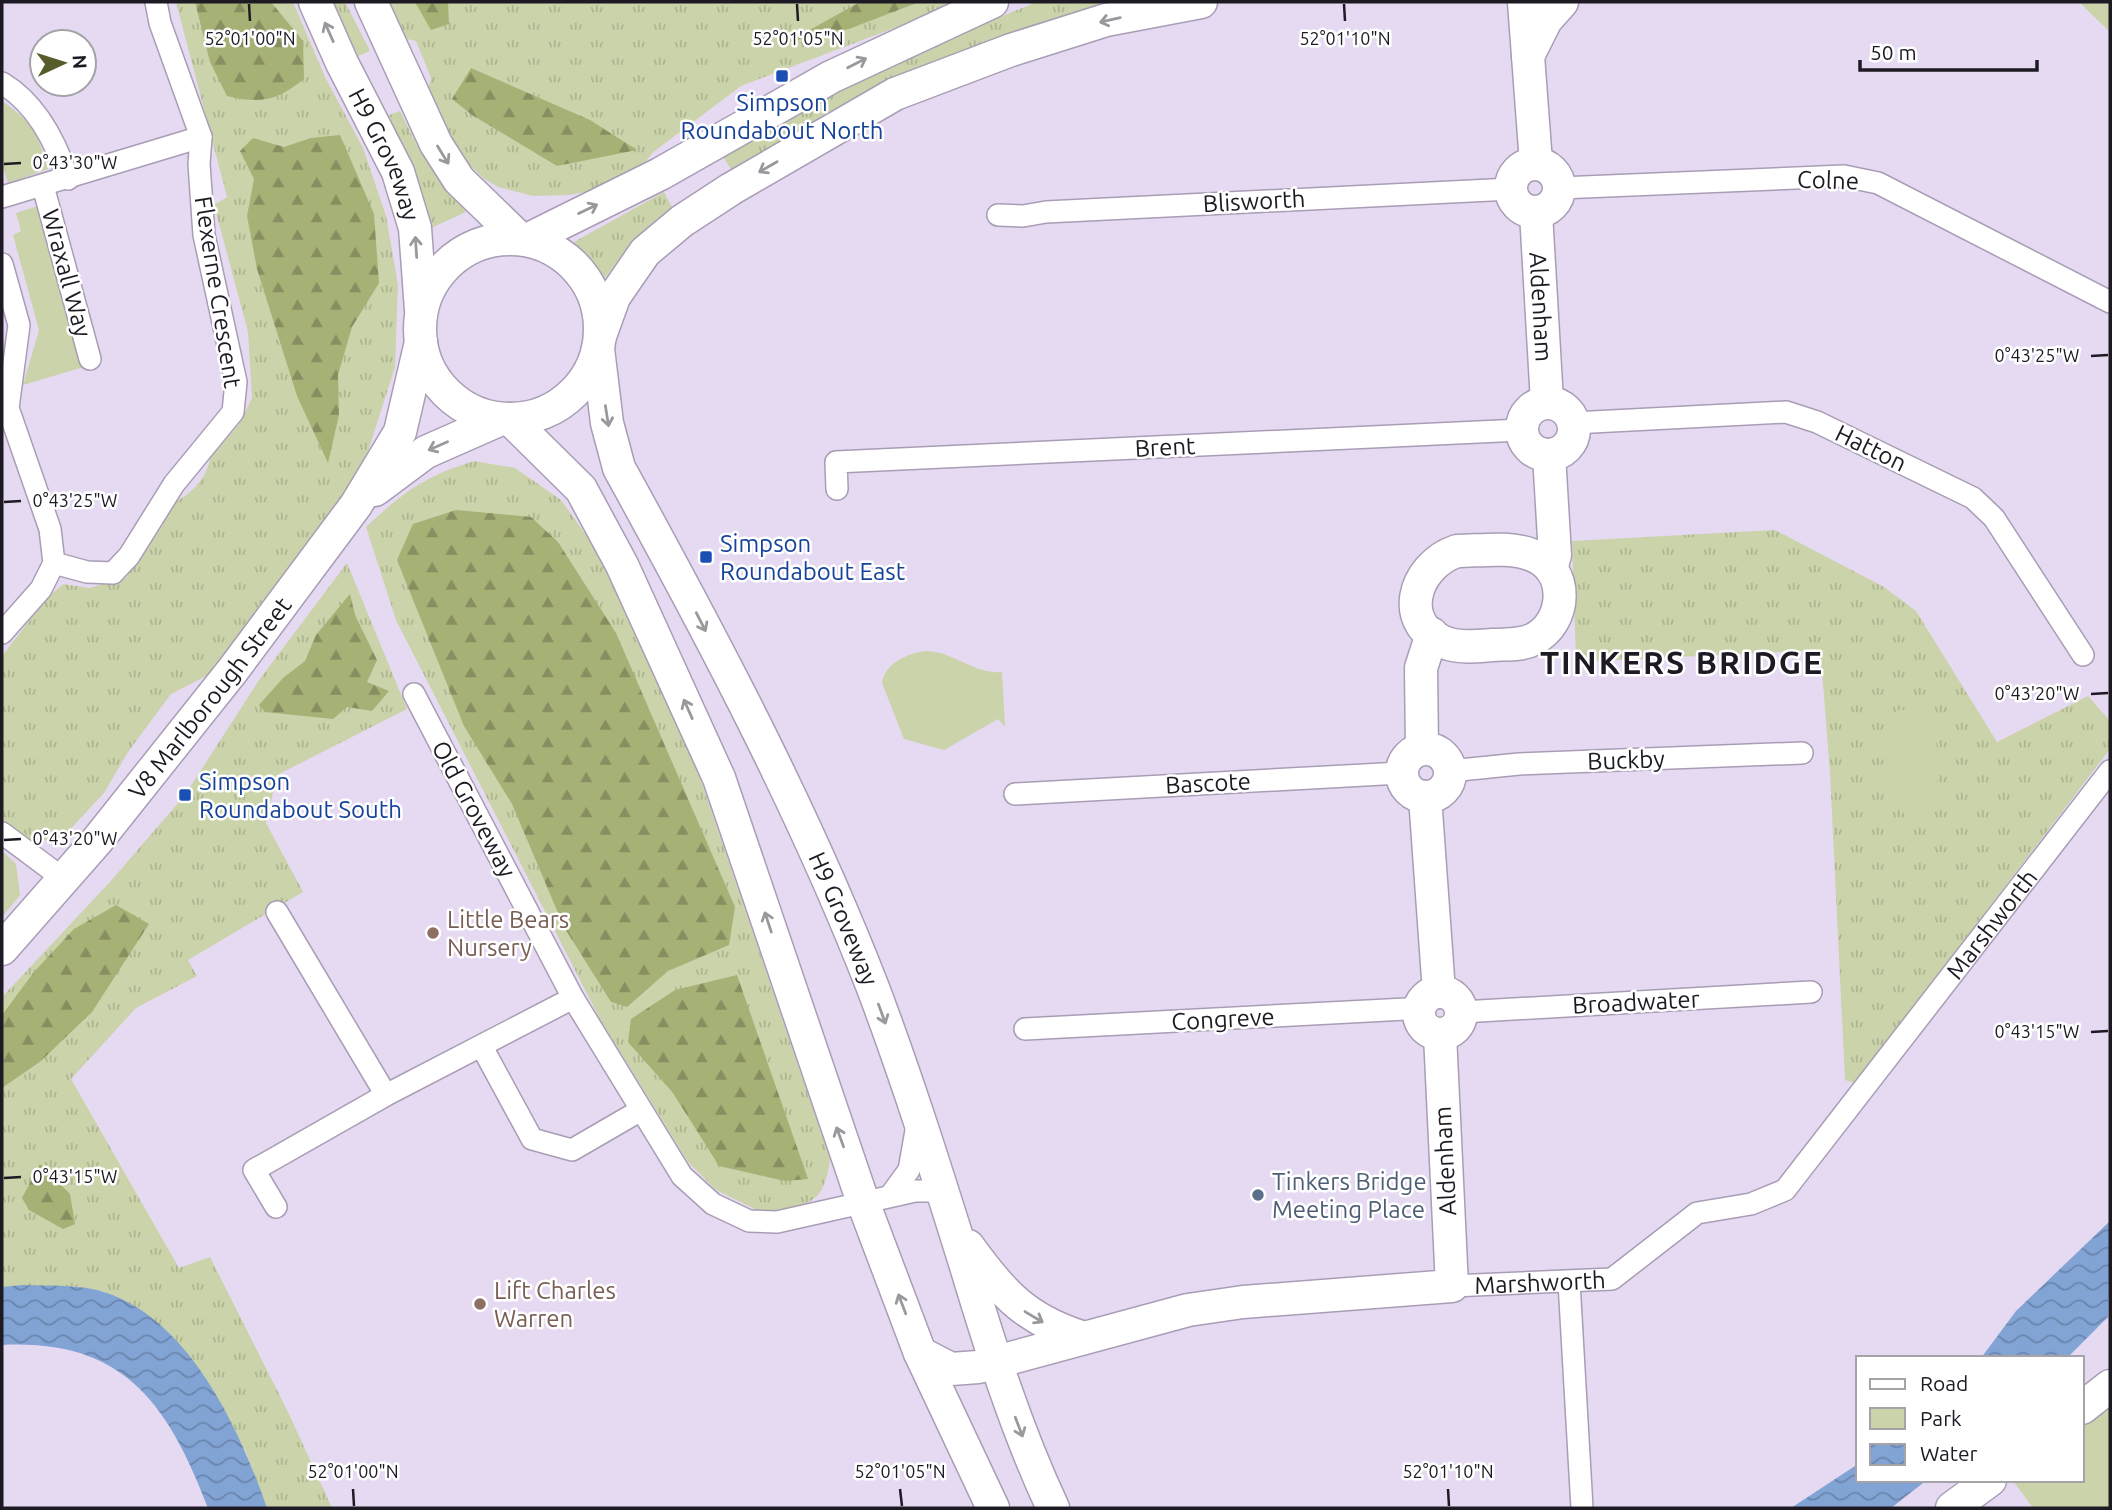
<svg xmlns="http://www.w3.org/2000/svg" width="2112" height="1510" font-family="Ubuntu,sans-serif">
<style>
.grass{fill:url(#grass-tufts)}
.forest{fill:url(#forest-firs)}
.park{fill:#cad3a9}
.water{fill:url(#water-waves)}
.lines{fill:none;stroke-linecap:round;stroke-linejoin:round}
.street-casing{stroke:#a99db5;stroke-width:24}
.secondary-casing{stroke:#a99db5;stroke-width:35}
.street{stroke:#fff;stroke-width:21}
.secondary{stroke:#fff;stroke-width:32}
.oneway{stroke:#9a989c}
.ticks{fill:none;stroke:#1e1a23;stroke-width:2.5}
.transit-dot{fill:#1a4fb4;stroke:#fff;stroke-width:2.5}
.education-dot{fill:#8d6e63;stroke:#fff;stroke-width:2.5}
.service-dot{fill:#5c6f8a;stroke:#fff;stroke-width:2.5}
.labels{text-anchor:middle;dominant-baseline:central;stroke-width:5;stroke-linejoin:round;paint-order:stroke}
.transit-label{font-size:24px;fill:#164399;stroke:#fff;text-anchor:start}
.street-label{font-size:24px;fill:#1e1a23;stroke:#fff}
.education-label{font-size:24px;fill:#785e54;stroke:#fff;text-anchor:start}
.service-label{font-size:24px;fill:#4e5e75;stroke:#fff;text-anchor:start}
.district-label{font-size:32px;font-weight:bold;letter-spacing:2px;fill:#1e1a23;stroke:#fff}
.ticks-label{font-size:18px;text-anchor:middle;fill:#1e1a23;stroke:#fff;stroke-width:5;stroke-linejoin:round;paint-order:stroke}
</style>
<defs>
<pattern id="grass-tufts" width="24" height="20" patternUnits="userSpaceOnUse" patternTransform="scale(1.75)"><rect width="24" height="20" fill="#cad3a9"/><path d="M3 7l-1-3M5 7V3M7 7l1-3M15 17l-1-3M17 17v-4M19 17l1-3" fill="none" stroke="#adb591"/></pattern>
<pattern id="forest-firs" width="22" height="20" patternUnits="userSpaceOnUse" patternTransform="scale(1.75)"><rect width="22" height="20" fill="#a6b176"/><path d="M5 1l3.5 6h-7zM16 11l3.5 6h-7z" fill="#878f60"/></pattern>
<pattern id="water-waves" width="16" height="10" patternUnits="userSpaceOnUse" patternTransform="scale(1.75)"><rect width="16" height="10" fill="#82a4d5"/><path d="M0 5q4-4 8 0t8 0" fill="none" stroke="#6a85ac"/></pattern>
</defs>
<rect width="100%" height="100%" fill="#e6daf3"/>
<!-- grass -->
<path class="grass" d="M176 2H293L325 77 363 148 386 216 398 285 395 367 368 451 349 492 214 672 171 694 128 752 104 793 62 838 30 842 2 819V656L47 598 63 584 89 588 126 578 163 525 170 504C192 495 210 476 211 451L218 449 240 423 252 398 248 332 214 205 227 197Z
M332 2H345L370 51 358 56Z
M380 2H963L741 86 652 153 639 171 599 189 570 195 533 196 498 187 483 178 454 149 427 93 431 78 416 41 398 37Z
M1037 2H1131L732 171 722 155 861 73Z
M400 111 417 145 466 212 429 229 412 172 389 115Z
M664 192 674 211 629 247 603 280 574 242Z
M474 461 515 468 561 500 596 549 697 769 830 1159C823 1209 808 1202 765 1214L716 1190 688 1162 600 1019 396 620 366 527C405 491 423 477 474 461Z
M1775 530 1884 587 1916 611 1997 742 2088 696 2110 721V749L1855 1083 1845 1080 1830 773 1822 671 1818 650 1576 662 1572 541Z
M347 563 407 709 277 775 266 823 303 892 188 960 197 976 136 1008 71 1079 179 1268 210 1257 288 1412 332 1508H267L245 1450 106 1292 71 1286 2 1287V997L109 883 185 795 259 680Z"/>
<!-- forest -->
<path class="forest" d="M195 2H271L303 41 304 79C276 101 262 104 227 96L210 62Z
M415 2H448L449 24 431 30Z
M860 2H919L849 29 788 42Z
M471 68 590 120 637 150 557 166 472 115 452 99Z
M340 135 374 214 379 283 352 327 338 375 339 415 328 463 297 396 257 269 247 216 254 179 240 151 253 138 284 147 311 138Z
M456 510 531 517 558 542 616 633 735 907 729 945 668 971 627 1007 611 1002 564 927 512 804 464 726 397 560 413 524Z
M350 594 355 615 377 660 367 682 389 691 372 711 347 707 333 719 265 712 259 705 283 678 305 661 316 635Z
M116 905 149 924 92 1012 41 1061 2 1088V1015L34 972 74 929Z
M737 975 808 1179 785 1181 719 1166 673 1093 628 1042 631 1019 675 990Z
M40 1164 70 1194 75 1224 63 1229 29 1210 22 1198Z"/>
<!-- park -->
<path class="park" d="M2079 2H2110V32Z
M2 101C33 123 38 133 48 169L8 183 2 164Z
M44 204 87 366 23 385 39 330 13 235 21 231 16 213Z
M926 651C953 651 975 675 1002 672L1005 727 998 719 944 750 904 739 882 683C885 663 908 653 926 651Z
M1901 709C1910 714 1923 718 1930 725 1941 737 1940 797 1931 810 1927 815 1918 818 1912 817 1885 813 1891 742 1893 722L1897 711Z
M2 851 16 864 20 895 2 917Z
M2110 1406V1508H2033L2014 1482 2082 1480V1428Z"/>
<!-- water -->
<path class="water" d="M2110 1221 2108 1317 2067 1358H1981L2016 1311Z
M22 1285C50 1286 81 1284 107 1293 191 1322 240 1430 267 1508H208C168 1404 124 1339 2 1345V1287Z
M1858 1464V1480H1927L1891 1508H1791Z"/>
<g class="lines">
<defs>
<g id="street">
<path d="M2 83C37 104 56 142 68 179"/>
<path d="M43 186 90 359"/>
<path d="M1560 188 1844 176 1878 183 2110 302"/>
<path d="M2 197 201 137"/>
<path d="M998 215 1023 216 1046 212 1511 189"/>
<path d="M2 264 19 325 8 408 50 529 54 563 41 589 2 633"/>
<path d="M1573 423 1786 412 1817 422 1973 498 1994 518 2083 655"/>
<path d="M837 489 836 462 1521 430"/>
<path d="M54 563 87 572 113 573 129 556 174 484 233 412 236 382 204 235 199 164 201 137 160 23 156 2"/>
<path d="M414 694 573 998 682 1176 713 1204 749 1221 777 1222 915 1191H932L944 1195"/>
<path d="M1450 771 1519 764 1802 753"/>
<path d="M1015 794 1401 773"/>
<path d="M2 833 65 880"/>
<path d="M277 912 386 1095"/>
<path d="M1462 1012 1811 992"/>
<path d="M1025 1029 1406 1009 1419 1015"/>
<path d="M482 1047 532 1139 572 1150 641 1110"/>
<path d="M890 1196 909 1170 917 1125"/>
<path d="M276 1207 254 1170 386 1095 573 998"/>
<path d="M1569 1282 1582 1508"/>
<path id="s1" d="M1452 1286 1612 1279 1697 1213 1751 1204 1785 1190 2110 771"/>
</g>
<g id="secondary">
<path id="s2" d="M315 2 342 63 398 172 415 228 421 310"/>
<path d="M371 2 436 144 459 180 520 239"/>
<path d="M1524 2 1536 163"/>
<path d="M1528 56 1546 20 1562 2"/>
<circle cx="1535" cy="188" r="24"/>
<path id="s3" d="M1536 213 1547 402"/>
<circle cx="510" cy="329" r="90"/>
<path d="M527 240 660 174 831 77 992 2"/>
<path d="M600 336 614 297 645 252 682 221 731 189 895 94 1011 50 1106 20 1201 2"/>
<path id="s4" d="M598 349 607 423 619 468C712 637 803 808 873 988 907 1078 936 1170 965 1263 990 1346 1016 1429 1053 1508"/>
<circle cx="1548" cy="429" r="26"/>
<path d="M510 419 581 489 622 565 719 778 863 1202 920 1353 993 1508"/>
<path d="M1549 455 1555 555 1551 569"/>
<path d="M375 490 426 452 501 419"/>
<path d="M1457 551C1480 551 1510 546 1532 555 1570 569 1567 622 1534 639 1521 646 1506 644 1492 645 1478 646 1463 648 1449 644 1396 627 1412 566 1457 551Z"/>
<path d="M1422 749 1421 668 1432 634"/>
<circle cx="1426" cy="773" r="24"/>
<path d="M1425 797 1439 992"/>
<path id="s5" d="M2 949 96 842 233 670 356 505 400 432 421 342"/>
<circle cx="1440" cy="1013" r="21"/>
<path d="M968 1246C1002 1293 1025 1319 1081 1337"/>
<path d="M920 1353 951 1369 978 1367 1188 1310 1243 1302 1452 1286 1440 1035"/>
<path d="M2082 1408 2110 1386"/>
<path d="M1952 1508 1990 1480"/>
</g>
</defs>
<!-- street casing -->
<use href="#street" class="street-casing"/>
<!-- secondary casing -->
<use href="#secondary" class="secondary-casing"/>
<!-- street -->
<use href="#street" class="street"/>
<!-- secondary -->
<use href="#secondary" class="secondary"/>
</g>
<!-- one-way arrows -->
<defs><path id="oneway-shaft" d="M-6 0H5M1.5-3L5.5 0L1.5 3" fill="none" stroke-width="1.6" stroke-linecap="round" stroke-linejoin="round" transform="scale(1.75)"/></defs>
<g class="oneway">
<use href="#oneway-shaft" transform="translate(1110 20) rotate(167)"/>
<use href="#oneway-shaft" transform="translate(329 32) rotate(-114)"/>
<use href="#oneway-shaft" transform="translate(857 63) rotate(-27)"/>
<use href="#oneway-shaft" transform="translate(443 155) rotate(58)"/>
<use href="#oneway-shaft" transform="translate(768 167) rotate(150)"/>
<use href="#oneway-shaft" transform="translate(588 209) rotate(-26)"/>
<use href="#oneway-shaft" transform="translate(416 247) rotate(-94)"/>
<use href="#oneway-shaft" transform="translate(607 416) rotate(81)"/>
<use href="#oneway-shaft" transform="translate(438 446) rotate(156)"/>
<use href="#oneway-shaft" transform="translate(701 622) rotate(63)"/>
<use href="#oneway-shaft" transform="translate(688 709) rotate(-114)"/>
<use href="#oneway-shaft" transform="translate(768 922) rotate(-108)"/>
<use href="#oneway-shaft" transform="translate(882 1014) rotate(70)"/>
<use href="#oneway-shaft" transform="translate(840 1137) rotate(-110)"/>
<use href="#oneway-shaft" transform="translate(902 1304) rotate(-111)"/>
<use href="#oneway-shaft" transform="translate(1034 1317) rotate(31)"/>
<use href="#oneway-shaft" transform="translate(1019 1427) rotate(69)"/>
</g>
<!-- ticks -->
<path class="ticks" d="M249 4 250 21M797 4 798 21M1344 4 1345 21M4 164 21 163M2091 356 2108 355M4 502 21 501M2091 694 2108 693M4 840 21 839M2091 1032 2108 1031M4 1178 21 1177M353 1489 354 1506M900 1489 902 1506M1448 1489 1449 1506"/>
<!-- markers -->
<g class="transit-dot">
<rect x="775" y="69" width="14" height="14" rx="3.5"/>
<rect x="699" y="550" width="14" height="14" rx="3.5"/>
<rect x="178" y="788" width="14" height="14" rx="3.5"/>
</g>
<g class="education-dot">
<circle cx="433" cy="933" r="7"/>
<circle cx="480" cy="1304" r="7"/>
</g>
<circle class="service-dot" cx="1258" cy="1195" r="7"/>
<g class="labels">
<!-- transit labels -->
<g class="transit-label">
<text x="782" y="102" text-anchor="middle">Simpson<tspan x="782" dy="28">Roundabout North</tspan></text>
<text x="720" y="543">Simpson<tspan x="720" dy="28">Roundabout East</tspan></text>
<text x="199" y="781">Simpson<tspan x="199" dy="28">Roundabout South</tspan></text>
</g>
<!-- street labels -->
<g class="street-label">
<text stroke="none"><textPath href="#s2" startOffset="168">H9 Groveway</textPath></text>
<text transform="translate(1828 180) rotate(2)">Colne</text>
<text transform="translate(1254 201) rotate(-3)">Blisworth</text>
<text transform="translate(67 273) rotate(75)">Wraxall Way</text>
<text transform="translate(218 292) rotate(81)">Flexerne Crescent</text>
<text stroke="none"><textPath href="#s3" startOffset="94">Aldenham</textPath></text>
<text transform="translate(1165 447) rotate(-3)">Brent</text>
<text transform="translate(1871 448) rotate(26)">Hatton</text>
<text stroke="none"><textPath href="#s5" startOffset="326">V8 Marlborough Street</textPath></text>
<text transform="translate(1626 760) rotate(-2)">Buckby</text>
<text transform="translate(1208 783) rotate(-3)">Bascote</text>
<text transform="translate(474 809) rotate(62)">Old Groveway</text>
<text stroke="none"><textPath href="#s4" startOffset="625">H9 Groveway</textPath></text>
<text stroke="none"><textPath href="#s1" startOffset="696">Marshworth</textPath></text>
<text transform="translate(1636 1002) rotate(-3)">Broadwater</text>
<text transform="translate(1223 1019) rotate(-3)">Congreve</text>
<text transform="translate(1445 1161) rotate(-93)">Aldenham</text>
<text stroke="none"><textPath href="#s1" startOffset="88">Marshworth</textPath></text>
</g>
<!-- education labels -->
<g class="education-label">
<text x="447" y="919">Little Bears<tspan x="447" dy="28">Nursery</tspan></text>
<text x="494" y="1290">Lift Charles<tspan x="494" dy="28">Warren</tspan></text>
</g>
<!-- service labels -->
<g class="service-label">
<text x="1272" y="1181">Tinkers Bridge<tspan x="1272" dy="28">Meeting Place</tspan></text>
</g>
<!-- district labels -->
<g class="district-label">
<text x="1682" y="662">TINKERS BRIDGE</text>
</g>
</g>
<g class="ticks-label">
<text x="250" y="45">52°01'00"N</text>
<text x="798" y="45">52°01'05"N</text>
<text x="1345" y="45">52°01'10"N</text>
<text x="75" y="169">0°43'30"W</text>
<text x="2037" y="362">0°43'25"W</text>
<text x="75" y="507">0°43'25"W</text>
<text x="2037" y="700">0°43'20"W</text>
<text x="75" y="845">0°43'20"W</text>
<text x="2037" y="1038">0°43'15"W</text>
<text x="75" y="1183">0°43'15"W</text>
<text x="353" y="1478">52°01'00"N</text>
<text x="900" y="1478">52°01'05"N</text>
<text x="1448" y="1478">52°01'10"N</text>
</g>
<!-- border -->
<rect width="2112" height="1510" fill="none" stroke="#1e1a23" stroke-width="7"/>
<!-- legend -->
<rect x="1856" y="1356" width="228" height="126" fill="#ffffff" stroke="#a5a3a7" stroke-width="2"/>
<rect x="1870" y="1379" width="35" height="10" fill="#ffffff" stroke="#a5a3a7" stroke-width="2"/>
<text x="1920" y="1391" font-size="21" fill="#1e1a23">Road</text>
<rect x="1870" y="1408" width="35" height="21" fill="#cad3a9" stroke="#a5a3a7" stroke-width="2"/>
<text x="1920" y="1426" font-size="21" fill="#1e1a23">Park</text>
<rect x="1870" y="1444" width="35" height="21" fill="url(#water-waves)" stroke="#a5a3a7" stroke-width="2"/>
<text x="1920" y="1461" font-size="21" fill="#1e1a23">Water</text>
<!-- north arrow -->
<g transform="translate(63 63) rotate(86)"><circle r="33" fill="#ffffff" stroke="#a5a3a7" stroke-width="2"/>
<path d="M0-5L12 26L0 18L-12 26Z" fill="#585c2a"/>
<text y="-10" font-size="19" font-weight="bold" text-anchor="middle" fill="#1e1a23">N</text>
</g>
<!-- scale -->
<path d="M1860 60v10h177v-10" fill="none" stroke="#1e1a23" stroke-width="3.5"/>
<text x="1870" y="60" font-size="21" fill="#1e1a23" stroke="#ffffff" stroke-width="5" paint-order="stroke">50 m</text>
</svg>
